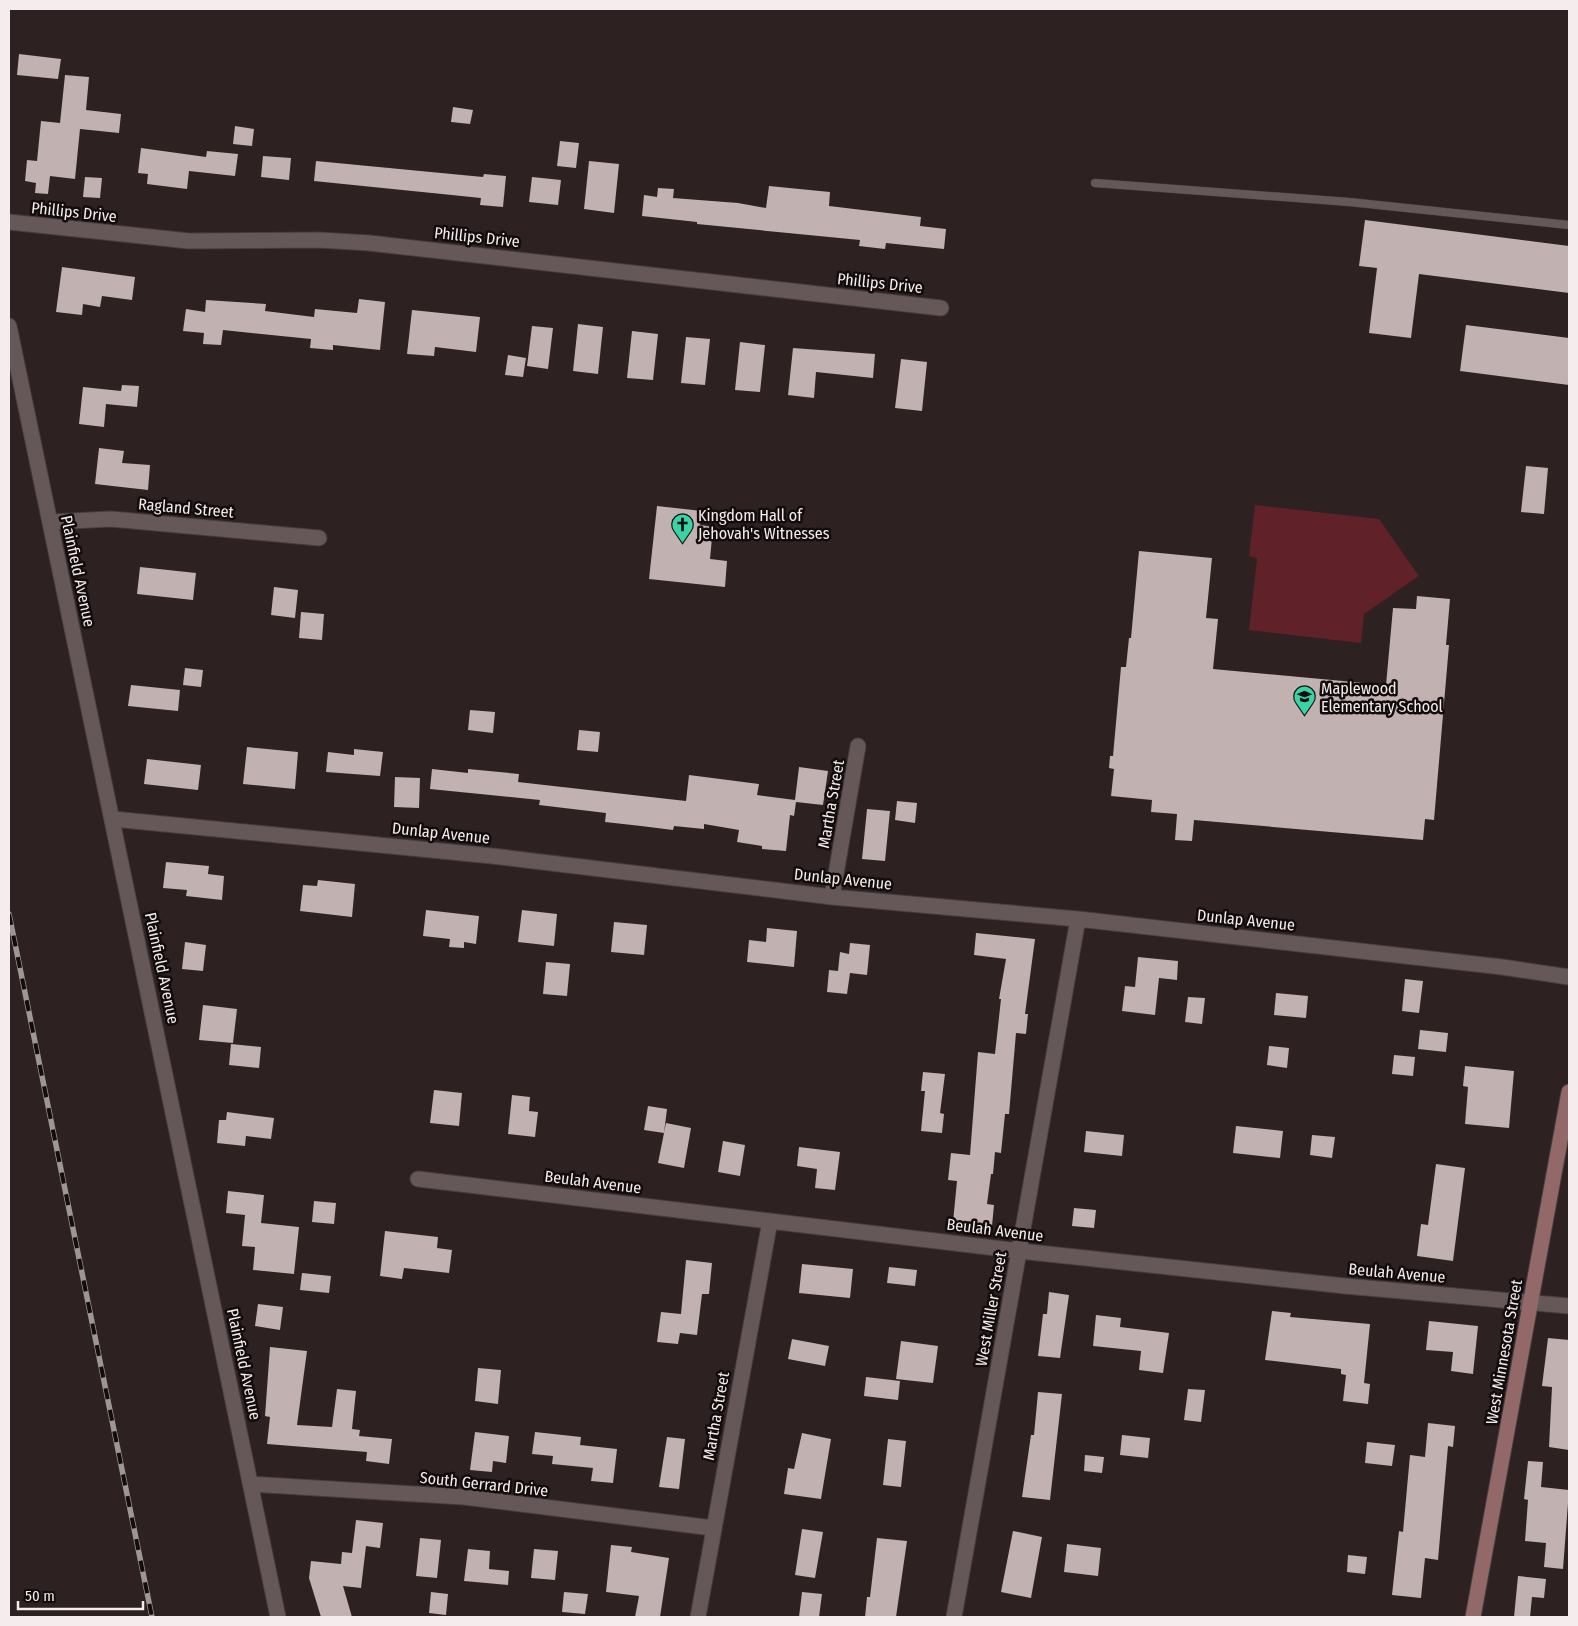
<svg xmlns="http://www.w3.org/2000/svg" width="1578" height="1626" font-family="'Fira Sans Condensed',sans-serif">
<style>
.green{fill:#602228}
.building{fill:#c1b1b1}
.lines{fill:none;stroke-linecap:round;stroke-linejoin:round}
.lane-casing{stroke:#463d3d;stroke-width:9}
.street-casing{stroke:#463d3d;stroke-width:17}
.secondary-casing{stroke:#463d3d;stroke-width:17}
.lane{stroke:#665858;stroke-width:8}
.street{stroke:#665858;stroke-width:15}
.secondary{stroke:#926869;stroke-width:15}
.rail-casing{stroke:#9e9595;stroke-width:5.5}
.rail{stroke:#120c0c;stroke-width:4;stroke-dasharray:11;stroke-linecap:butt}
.labels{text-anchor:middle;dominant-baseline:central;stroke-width:5;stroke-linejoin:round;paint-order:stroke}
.street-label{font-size:16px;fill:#f5eded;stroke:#120c0c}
.poi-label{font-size:16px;fill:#f5eded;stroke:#120c0c;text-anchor:start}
</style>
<rect width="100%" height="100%" fill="#2d2121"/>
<!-- green -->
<path class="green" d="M1255 505 1379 519 1419 576 1364 614 1361 643 1249 630 1257 558 1249 556Z"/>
<!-- building -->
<path class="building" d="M19 54 61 59 58 79 17 75Z
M65 75 89 77 86 110 121 114 119 133 80 129 75 179 50 176 48 194 35 193 36 183 25 181 27 160 37 161 41 121 60 123Z
M453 107 473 110 470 124 451 122Z
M235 126 254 129 252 146 233 144Z
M560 141 579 143 576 168 557 166Z
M141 148 206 157 207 151 238 154 235 176 189 171 187 189 147 184 148 174 138 173Z
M263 156 291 158 289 180 261 177Z
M316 161 483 177 484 174 506 176 503 207 480 205 481 198 314 181Z
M589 161 619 164 614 213 584 209Z
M85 177 102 178 100 198 83 197Z
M532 177 561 180 558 205 529 202Z
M769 186 830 192 829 206 921 217 920 226 946 229 944 249 886 243 885 249 859 246 860 240 697 224V222L642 216 644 195 657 197 658 188 674 189 673 198 738 203 766 208Z
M1365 220 1569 246V293L1419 274 1411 338 1369 333 1377 268 1359 266Z
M62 267 135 277 132 300 102 296 100 307 83 304 82 315 56 312Z
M359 299 385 302 380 350 333 345V350L310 348 311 339 223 330 221 345 203 344 204 333 183 331 186 309 205 312 206 300 266 304 265 311 314 317 315 309 357 313Z
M412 310 480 317 476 352 435 347 434 356 407 354Z
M578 324 603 327 598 374 573 371Z
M1466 325 1569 338V385L1460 371Z
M532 326 553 328 548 369 527 366Z
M632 331 658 334 653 380 627 378Z
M686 337 710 339 705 385 681 383Z
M740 342 765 345 760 392 735 390Z
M793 348 875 354 873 378 816 372 814 398 788 395Z
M508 355 526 358 523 377 505 375Z
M901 359 927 362 922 411 895 408Z
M122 385 139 386 137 407 106 404 104 427 79 424 83 387 121 391Z
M99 448 124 451 122 463 150 465 148 490 95 484Z
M1526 466 1548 468 1544 514 1521 512Z
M657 506 702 511 700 525 713 527 710 559 727 561 725 587 649 579Z
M1139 551 1212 558 1206 618 1218 619 1213 669 1386 685 1393 608 1416 609 1417 596 1450 599 1446 645H1449L1434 820 1425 819 1423 840 1194 820 1192 841 1175 840 1177 814 1151 812 1152 800 1111 796 1114 769 1109 768 1110 756H1113L1121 667H1126L1129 638H1131Z
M140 567 196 573 193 600 137 594Z
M274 587 298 590 295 618 271 615Z
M301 612 324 614 322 640 299 638Z
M185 668 203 670 201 687 183 685Z
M131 685 180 690 178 711 128 706Z
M470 710 495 712 493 733 468 730Z
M579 730 600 732 598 752 577 750Z
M247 747 298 752 295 789 243 784Z
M354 749 383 752 380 776 326 772 328 752 354 755Z
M147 759 201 765 198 790 144 784Z
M799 767 828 771 823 805 796 802 794 816 790 815 786 851 762 849V846L737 842 739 830 704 824V829L674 826 673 830 641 826 605 822 606 813 539 805 540 800 430 789 432 769 468 773V769L519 774 518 782 686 801 689 775 759 784 757 795 795 800Z
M395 777 420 778 419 808 394 807Z
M897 801 917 803 915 823 895 820Z
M867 809 890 811 885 861 862 859Z
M166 862 209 866 208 874 224 876 222 900 186 896 187 890 163 888Z
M318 880 355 884 352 917 300 911 303 885 317 886Z
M426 910 479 916 476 944 464 942V948L449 947 450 939 423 936Z
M522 910 557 914 554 946 518 942Z
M614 922 647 925 644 955 611 952Z
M767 928 797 931 794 967 747 962 749 940 766 942Z
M976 933 1035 939 1025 1014H1028L1026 1034 1016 1033 1009 1114H1005L1001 1153 995 1152 993 1174H991L987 1204 994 1205 992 1226 953 1222 957 1181 948 1180 951 1153 970 1155 978 1052 995 1054 1001 999H999L1006 959 974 955Z
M185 942 206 945 203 971 182 969Z
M850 943 870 945 867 975 850 973 847 994 827 992 829 970 838 971 840 952 849 954Z
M1138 957 1178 961 1177 980 1159 978 1155 1015 1122 1011 1125 986 1135 987Z
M546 962 570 964 567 996 543 994Z
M1405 979 1423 981 1419 1013 1402 1011Z
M1276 993 1308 996 1306 1018 1274 1015Z
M1188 997 1205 998 1202 1024 1185 1022Z
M203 1005 237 1009 233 1043 199 1040Z
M1420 1030 1448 1033 1446 1052 1418 1049Z
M231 1044 261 1047 259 1068 229 1065Z
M1269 1046 1289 1048 1287 1068 1267 1065Z
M1394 1055 1415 1057 1413 1076 1392 1074Z
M1465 1066 1514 1071 1509 1128 1465 1124 1468 1087 1463 1086Z
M923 1072 945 1074 940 1113 944 1114 942 1133 921 1131 925 1091H921Z
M434 1090 462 1093 459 1126 430 1123Z
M512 1095 530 1097 529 1111 538 1112 535 1137 508 1134Z
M648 1106 667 1109 664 1133 644 1130Z
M227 1112 274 1118 271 1139 246 1136 245 1146 217 1143 219 1120H226Z
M666 1123 691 1128 684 1168 658 1163Z
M1236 1126 1283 1131 1280 1158 1233 1153Z
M1086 1131 1124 1135 1122 1156 1084 1152Z
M1312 1135 1335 1137 1332 1158 1310 1155Z
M723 1141 745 1145 740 1176 718 1172Z
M799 1147 840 1152 835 1190 815 1188 817 1169 797 1166Z
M1436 1164 1465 1168 1453 1261 1417 1256 1421 1224 1428 1225Z
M228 1191 264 1195 261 1223 299 1227 294 1274 253 1270 255 1247 242 1246 245 1215 226 1213Z
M314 1201 336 1203 334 1224 312 1222Z
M1074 1208 1096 1210 1094 1228 1072 1226Z
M385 1231 438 1237 437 1248 452 1250 449 1273 404 1268 402 1279 380 1276Z
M686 1260 712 1263 709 1294H702L697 1335 680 1333 678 1344 657 1342 661 1312 681 1314Z
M802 1264 853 1269 850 1298 799 1293Z
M889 1267 917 1270 915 1286 887 1283Z
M302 1273 331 1276 329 1293 300 1290Z
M1049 1292 1069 1295 1060 1358 1038 1356 1043 1314H1047Z
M258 1304 283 1307 280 1330 255 1326Z
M1272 1311 1291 1313 1290 1317 1370 1324 1364 1383 1370 1384 1368 1404 1343 1401 1346 1375 1341 1374V1369L1265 1360Z
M1096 1315 1121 1318 1120 1327 1169 1333 1163 1373 1139 1370 1141 1351 1093 1346Z
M1429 1321 1478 1326 1473 1374 1451 1371 1453 1352 1426 1350Z
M1548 1338 1569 1340V1450L1549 1447 1552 1387 1542 1386Z
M792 1339 829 1346 825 1366 788 1359Z
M901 1341 938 1346 933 1383 896 1379Z
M270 1347 307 1351 297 1425 332 1427 337 1389 356 1391 352 1429 360 1430 359 1436 392 1439 389 1464 366 1461 367 1452 267 1444 270 1417 265 1416Z
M478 1368 501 1370 498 1404 475 1401Z
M866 1377 900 1381 898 1400 864 1396Z
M1188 1389 1205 1390 1201 1422 1184 1420Z
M1038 1392 1062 1394 1050 1500 1022 1497 1031 1435H1034Z
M1428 1423 1455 1426 1453 1447 1448 1446 1438 1560 1425 1558 1421 1598 1392 1595 1399 1531 1403 1532 1410 1455 1425 1457Z
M475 1432 509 1436 506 1463 493 1461 492 1472 470 1470Z
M535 1432 581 1437 580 1445 617 1449 613 1483 591 1481 593 1468 552 1464 553 1456 532 1454Z
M802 1433 831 1439 821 1499 784 1494 788 1468 794 1469Z
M1122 1435 1150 1438 1148 1458 1120 1455Z
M667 1437 685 1439 679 1489 659 1487Z
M888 1439 906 1441 901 1487 883 1485Z
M1367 1442 1395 1445 1392 1466 1365 1463Z
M1085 1455 1104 1457 1102 1473 1084 1471Z
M1528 1461 1543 1462 1541 1487 1569 1490 1563 1569 1544 1567 1546 1543 1525 1541 1528 1500 1524 1499Z
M356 1520 383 1523 380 1548 366 1546 361 1588 343 1586 352 1617H321L309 1578 311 1561 341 1564 342 1552 352 1553Z
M802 1529 823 1532 815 1578 795 1575Z
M1013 1531 1042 1537 1031 1598 1001 1592Z
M420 1538 441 1540 437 1578 416 1576Z
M877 1538 907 1541 896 1617H865L867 1597H870Z
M1067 1544 1101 1548 1098 1576 1064 1572Z
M611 1545 632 1547 631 1552 669 1558 660 1617H635L639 1596 606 1592Z
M468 1549 490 1551 489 1569 509 1571 508 1585 464 1581Z
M534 1549 558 1551 555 1580 531 1578Z
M1348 1555 1367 1557 1365 1574 1347 1572Z
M1518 1576 1546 1579 1544 1598 1532 1597 1530 1617H1514Z
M431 1592 448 1594 446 1615 429 1613Z
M564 1592 588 1594 585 1614 562 1612Z
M802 1592 822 1594 819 1617H799Z"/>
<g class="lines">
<defs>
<path id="lane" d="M1095 183 1349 202 1569 225"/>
<path id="street" d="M9 222 189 241 320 240 369 243 941 308
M9 326 278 1617
M50 522 111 519 319 538
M113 819 492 856 832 897 1078 919 1502 967 1569 977
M832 897 858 746
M418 1179 1020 1251 1345 1286 1569 1306
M251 1484 464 1497 713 1528
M698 1617 770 1221
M954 1617 1078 919"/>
<path id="secondary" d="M1473 1617 1569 1092"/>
</defs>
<!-- lane casing -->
<use href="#lane" class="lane-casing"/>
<!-- street casing -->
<use href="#street" class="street-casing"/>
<!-- secondary casing -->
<use href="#secondary" class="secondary-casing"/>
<!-- lane -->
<use href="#lane" class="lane"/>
<!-- street -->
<use href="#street" class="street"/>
<!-- secondary -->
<use href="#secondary" class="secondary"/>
<defs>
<path id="rail" d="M9 914 152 1617"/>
</defs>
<!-- rail casing -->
<use href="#rail" class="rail-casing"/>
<!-- rail -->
<use href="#rail" class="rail"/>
</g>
<!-- icons -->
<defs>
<symbol id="church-pin" viewBox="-11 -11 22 30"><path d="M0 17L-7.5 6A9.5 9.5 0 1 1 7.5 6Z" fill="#39d4a5" stroke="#120c0c"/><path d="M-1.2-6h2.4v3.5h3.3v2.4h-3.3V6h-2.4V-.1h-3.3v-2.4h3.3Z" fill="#111"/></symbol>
<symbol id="school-pin" viewBox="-11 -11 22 30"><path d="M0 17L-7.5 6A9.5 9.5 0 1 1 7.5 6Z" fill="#39d4a5" stroke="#120c0c"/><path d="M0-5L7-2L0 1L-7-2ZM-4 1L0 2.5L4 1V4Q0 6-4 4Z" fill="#111"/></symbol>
</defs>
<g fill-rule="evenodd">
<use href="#church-pin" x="670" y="512" width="25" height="34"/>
<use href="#school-pin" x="1292" y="684" width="25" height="34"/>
</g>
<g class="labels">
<!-- street labels -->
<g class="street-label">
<text transform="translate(74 212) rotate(6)">Phillips Drive</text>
<text transform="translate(477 237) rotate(6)">Phillips Drive</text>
<text transform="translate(880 283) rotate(6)">Phillips Drive</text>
<text transform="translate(186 508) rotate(5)">Ragland Street</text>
<text transform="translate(78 571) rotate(78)">Plainfield Avenue</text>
<text transform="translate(831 804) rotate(-80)">Martha Street</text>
<text transform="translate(441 833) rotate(6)">Dunlap Avenue</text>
<text transform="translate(843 879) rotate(6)">Dunlap Avenue</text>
<text transform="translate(1246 920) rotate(6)">Dunlap Avenue</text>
<text transform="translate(162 968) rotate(78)">Plainfield Avenue</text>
<text transform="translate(593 1182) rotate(7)">Beulah Avenue</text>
<text transform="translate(995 1230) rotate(7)">Beulah Avenue</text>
<text transform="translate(1397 1273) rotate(5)">Beulah Avenue</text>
<text transform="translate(991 1309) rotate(-80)">West Miller Street</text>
<text transform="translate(1504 1352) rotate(-80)">West Minnesota Street</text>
<text transform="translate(244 1364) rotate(78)">Plainfield Avenue</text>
<text transform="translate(716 1416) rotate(-80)">Martha Street</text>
<text transform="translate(484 1484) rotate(6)">South Gerrard Drive</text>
</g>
<!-- poi labels -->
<g class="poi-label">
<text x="698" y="515">Kingdom Hall of<tspan x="698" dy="18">Jehovah's Witnesses</tspan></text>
<text x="1321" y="688">Maplewood<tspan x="1321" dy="18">Elementary School</tspan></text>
</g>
</g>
<!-- border -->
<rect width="1578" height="1626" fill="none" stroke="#f5eded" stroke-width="20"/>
<!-- scale -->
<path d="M18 1601v8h125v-8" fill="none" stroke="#f5eded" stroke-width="2.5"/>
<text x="25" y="1601" font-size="15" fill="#f5eded" stroke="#120c0c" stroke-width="4" paint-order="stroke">50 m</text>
</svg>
